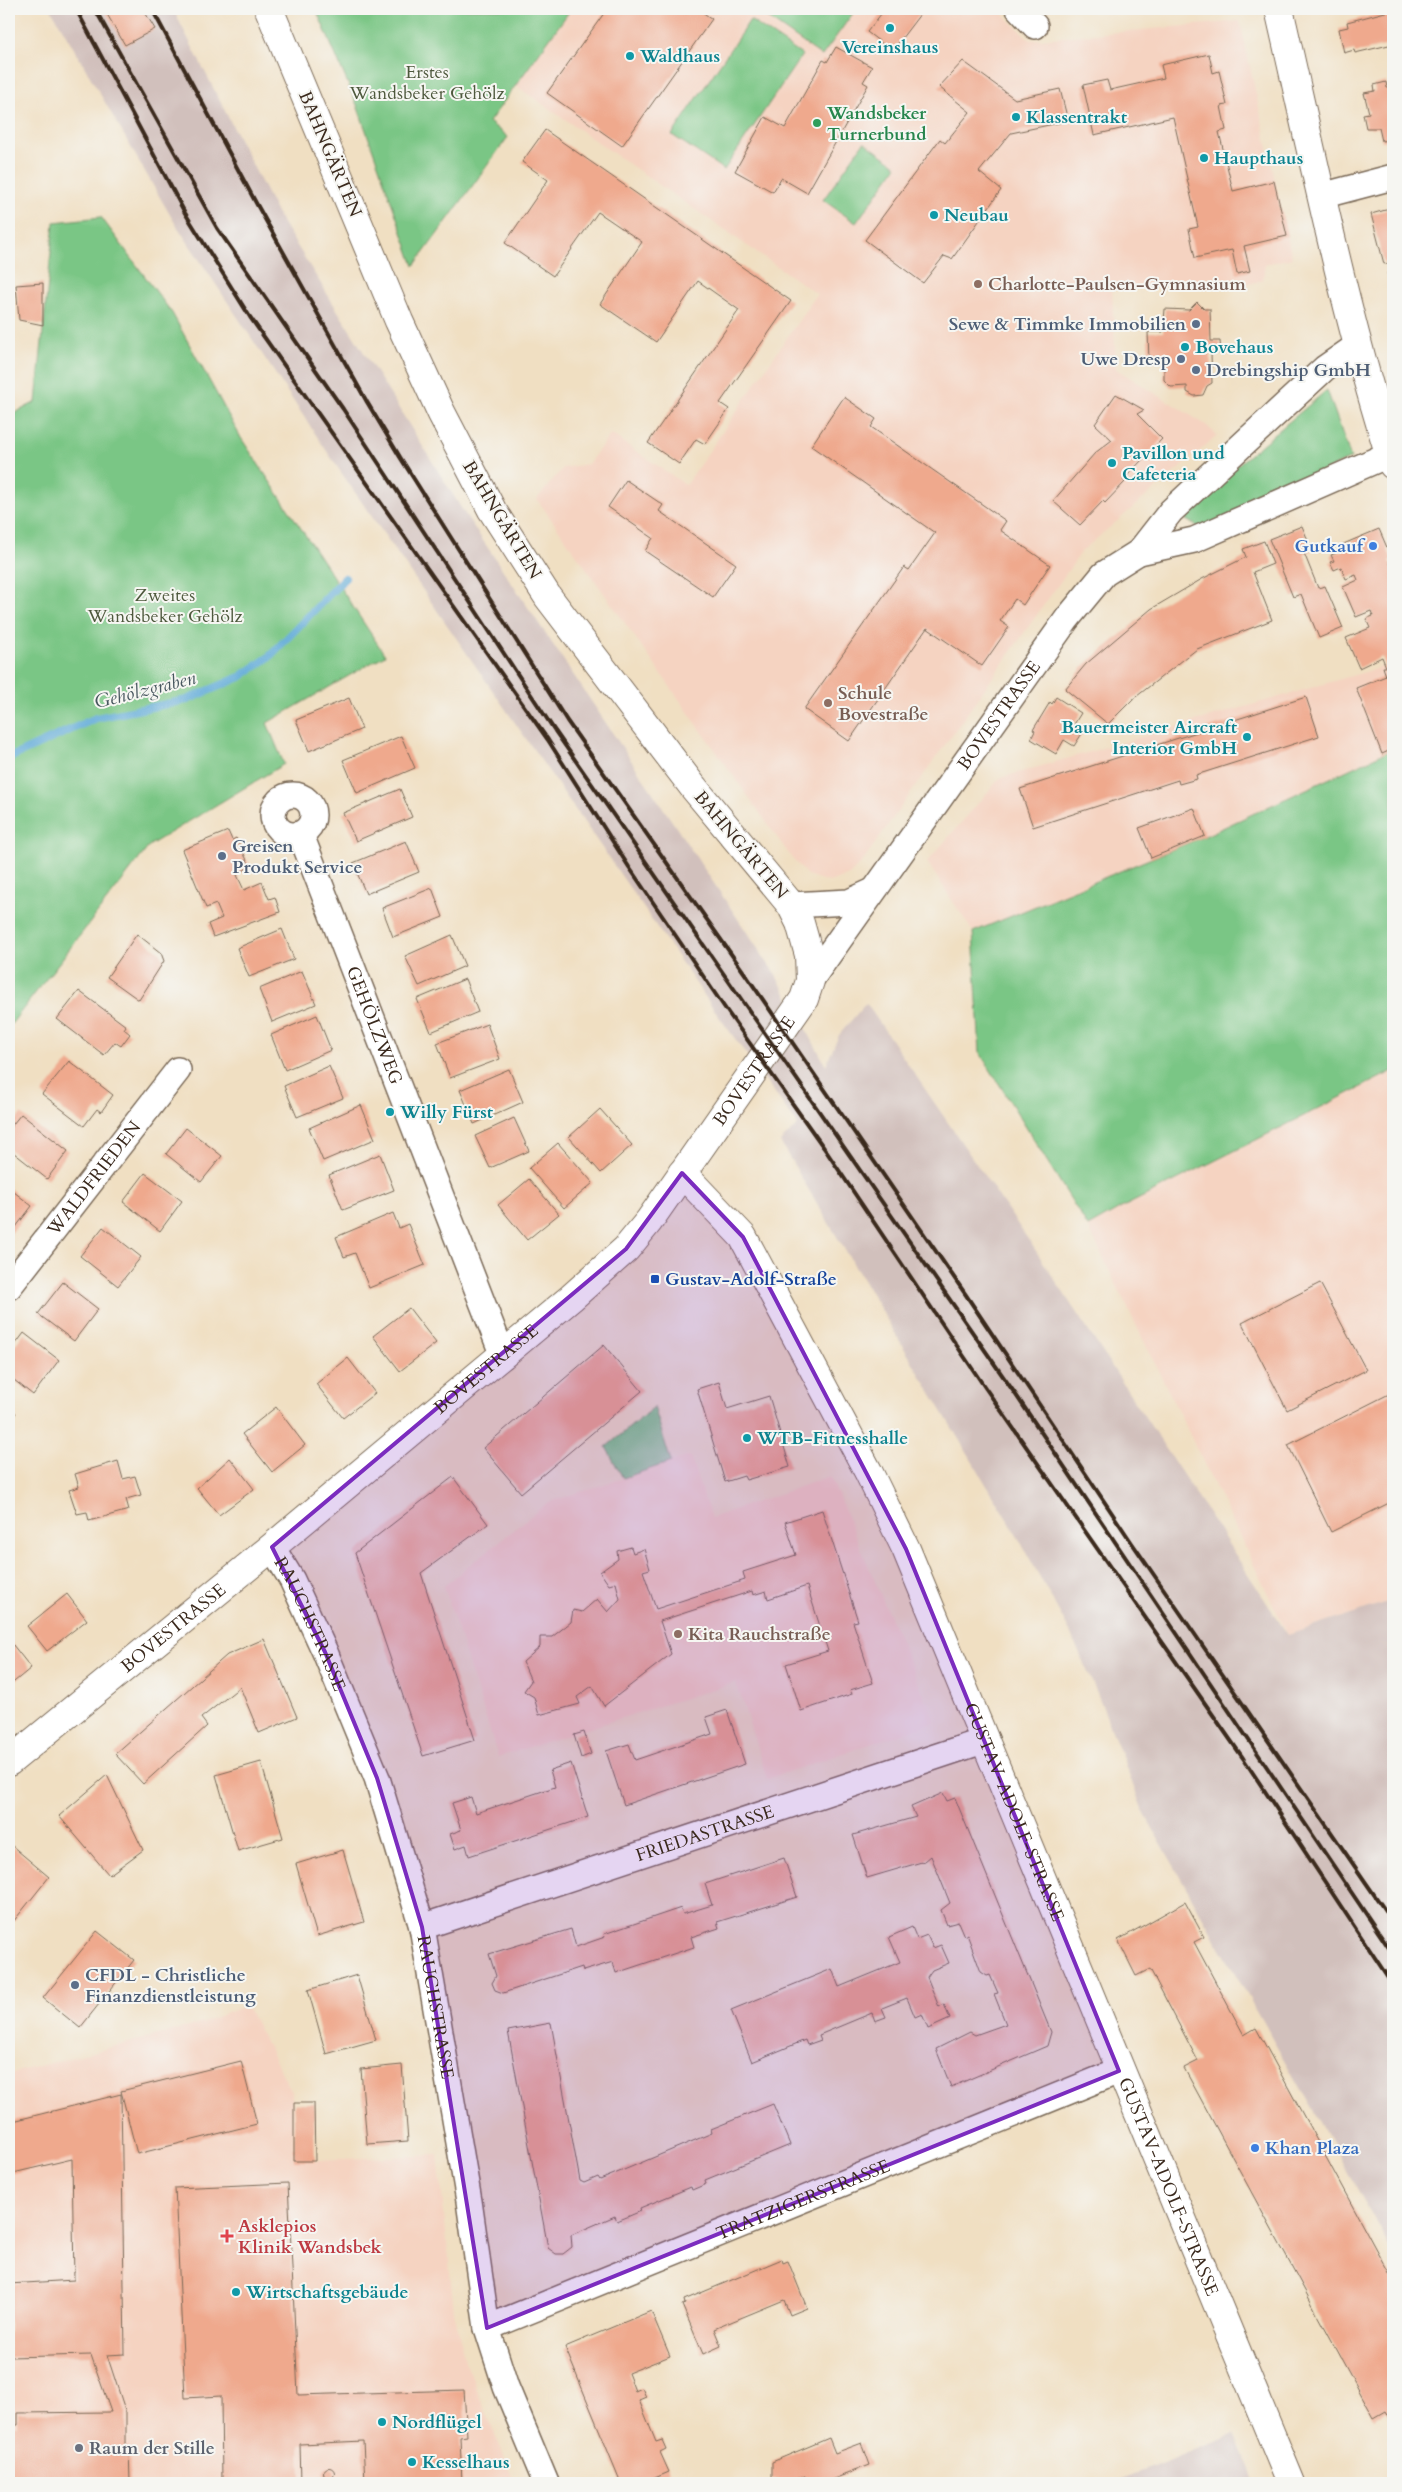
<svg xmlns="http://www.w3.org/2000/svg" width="1402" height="2492" font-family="Cardo,serif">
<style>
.built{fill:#f5d3c1}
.industrial{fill:#d1c0bc}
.green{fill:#7ac685;stroke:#5a7852}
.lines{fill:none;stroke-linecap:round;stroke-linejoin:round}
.stream{stroke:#60abd8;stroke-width:8}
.building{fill:#efa98d}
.minor-casing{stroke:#7a6957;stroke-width:28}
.tertiary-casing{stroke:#7a6957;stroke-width:30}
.secondary-casing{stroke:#7a6957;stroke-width:30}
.minor{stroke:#fff;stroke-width:25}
.tertiary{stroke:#fff;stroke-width:28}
.secondary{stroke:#fff;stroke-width:28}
.rail{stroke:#3b2a1e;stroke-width:4}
.marked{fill:#7b2cbf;fill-opacity:0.2;stroke:#7b2cbf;stroke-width:4;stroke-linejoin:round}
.culture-dot{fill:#0f9aa8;stroke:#f6f6f2;stroke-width:2}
.leisure-dot{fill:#2e9e5b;stroke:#f6f6f2;stroke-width:2}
.education-dot{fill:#8d6e63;stroke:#f6f6f2;stroke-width:2}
.service-dot{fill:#5c6f8a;stroke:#f6f6f2;stroke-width:2}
.shop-dot{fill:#3f7fe0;stroke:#f6f6f2;stroke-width:2}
.transit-dot{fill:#1a4fb4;stroke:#f6f6f2;stroke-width:2}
.health-dot{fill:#e0444e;stroke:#f6f6f2;stroke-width:2}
.worship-dot{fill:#6b7280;stroke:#f6f6f2;stroke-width:2}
.labels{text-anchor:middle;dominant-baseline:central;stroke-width:4;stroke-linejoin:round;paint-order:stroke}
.culture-label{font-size:18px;font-weight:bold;fill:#0d838f;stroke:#f6f6f2;text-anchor:start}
.park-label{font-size:18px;fill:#4e593d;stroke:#f6f6f2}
.leisure-label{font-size:18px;font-weight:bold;fill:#27864d;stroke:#f6f6f2;text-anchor:start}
.street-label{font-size:18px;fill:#3b2a1e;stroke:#f6f6f2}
.education-label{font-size:18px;font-weight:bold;fill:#785e54;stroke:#f6f6f2;text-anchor:start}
.service-label{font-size:18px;font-weight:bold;fill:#4e5e75;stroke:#f6f6f2;text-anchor:start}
.shop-label{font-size:18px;font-weight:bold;fill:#366cbe;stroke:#f6f6f2;text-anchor:end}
.transit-label{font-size:18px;font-weight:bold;fill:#164399;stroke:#f6f6f2;text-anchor:start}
.health-label{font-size:18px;font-weight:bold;fill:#be3a42;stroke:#f6f6f2;text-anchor:start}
.worship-label{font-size:18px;font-weight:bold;fill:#5b616d;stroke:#f6f6f2;text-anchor:start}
.water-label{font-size:19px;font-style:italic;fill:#48575f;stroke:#f6f6f2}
</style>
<rect width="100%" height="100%" fill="#f6f6f2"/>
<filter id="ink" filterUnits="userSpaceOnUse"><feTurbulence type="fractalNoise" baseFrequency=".02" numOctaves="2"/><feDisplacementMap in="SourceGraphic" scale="10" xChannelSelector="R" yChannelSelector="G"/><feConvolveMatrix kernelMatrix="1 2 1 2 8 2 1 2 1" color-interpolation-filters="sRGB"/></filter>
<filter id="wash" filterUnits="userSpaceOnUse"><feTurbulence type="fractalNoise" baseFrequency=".0096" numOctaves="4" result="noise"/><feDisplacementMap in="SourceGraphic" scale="20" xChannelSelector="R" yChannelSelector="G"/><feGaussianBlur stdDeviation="1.12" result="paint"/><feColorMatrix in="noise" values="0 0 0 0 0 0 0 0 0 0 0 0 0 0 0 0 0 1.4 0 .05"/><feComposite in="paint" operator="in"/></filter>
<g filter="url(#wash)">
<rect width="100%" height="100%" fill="#f0dfc2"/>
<!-- built -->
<path class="built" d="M571 9H998L1030 40 1240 21 1292 258 1265 264 1263 280 1233 288 1213 278 1112 288 1116 369 1206 425 1217 436 1082 551 862 862 849 875 829 882 807 875 789 854 537 499 563 468 588 464 611 434 686 485 817 294 515 85Z
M1393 664V1600L1288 1635 1088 1227 979 1053 973 932 927 862 1000 778Z
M690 1456 711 1518 830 1476 935 1722 767 1779 736 1682 498 1757 444 1586 547 1503Z
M246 2005 292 2092 294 2161 438 2155 454 2311 465 2361 515 2483H9V2074L203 2023Z"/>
<!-- industrial -->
<path class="industrial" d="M51 9H173L279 217 465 514 775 974 826 1065 839 1035 866 1003 1036 1251 1288 1635 1393 1600V2252L1143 1811 1100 1700 1071 1634 1019 1539 780 1142 798 1125 720 1018 336 465 173 220Z
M1235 2434 1255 2483H1112Z"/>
<!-- green -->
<path class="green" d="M316 9H571L489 122 508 137 414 266 357 105Z
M755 9H856L822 56Z
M750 20 802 55 724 170 672 135Z
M864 142 897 166 856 223 823 200Z
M101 217 172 313 241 438 385 655 267 723 284 764 150 845 9 1027V416L36 402 54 222Z
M1327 390 1351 458 1201 528 1186 520V508Z
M1393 749V1071L1123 1207 1088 1227 980 1053 973 932 1205 836Z
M654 1407 671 1462 623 1478 606 1447Z"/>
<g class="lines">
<!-- stream -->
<path class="stream" d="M9 758 96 718 187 700 240 677 269 657 345 578"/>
</g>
<g id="blocks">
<!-- building -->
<path class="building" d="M104 9H143L155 29 125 45Z
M607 9H698L712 19 622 146 547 93Z
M885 9H924L892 51 867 32Z
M1393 10V44L1355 53 1354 50 1344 53 1339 29 1348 27 1347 22Z
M836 47 872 67 863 82 868 85 807 193 781 178 773 192 735 171 765 117 785 128 823 60 827 62Z
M1209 54 1213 73 1219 71 1227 105 1221 106 1226 130 1219 132 1233 191 1274 181 1287 236 1244 246 1250 271 1237 274 1232 250 1195 258 1189 229 1198 227 1173 117 1094 135 1083 85 1107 80 1110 90 1164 78 1161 65Z
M963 61 1015 99 1060 89 1068 121 1011 133 979 172 1001 190 952 259 944 256 923 283 865 240 940 139 945 143 970 112 939 87Z
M1386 82 1387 88 1393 87V148H1391L1389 140 1382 141 1379 128H1366L1363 114 1369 113 1364 93 1375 91 1374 85Z
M545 130 791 301 720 403 729 409 705 444 696 439 679 464 648 443 739 310 698 281 656 342 600 304 642 242 598 212 553 276 505 243 548 180 522 162Z
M9 150 14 200H9Z
M1393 208V262L1384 264 1371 214Z
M1393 272V295L1387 273Z
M43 283V325L19 320 16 285Z
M1197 302 1204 309H1210L1211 341H1220L1221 353 1211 354 1212 383 1207 386 1203 395 1194 396 1187 392V386L1171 387 1164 380V361H1149L1148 332H1163L1165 309 1189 310Z
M1116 394 1144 410 1137 414 1162 439 1123 480 1125 482 1105 503 1103 501 1080 525 1053 501 1095 453 1112 440 1095 424Z
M844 397 876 419 871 427 1006 521 1000 530 1050 565 1023 605 1015 599 1000 621 1009 627 982 666 927 628 849 741 804 709 904 567 909 570 935 533 811 446Z
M626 480 663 505 659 511 736 564 713 597 645 551 653 538 608 507Z
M1302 526 1312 550 1304 553 1318 588 1325 586 1343 628 1319 638 1301 594 1293 597 1269 539Z
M1379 529 1392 559 1389 561 1393 570V749L1382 754 1356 688 1386 676 1383 667H1386L1382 657 1359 668 1346 638 1370 628 1366 619 1373 616 1371 611 1356 617 1343 587 1358 580 1356 575 1346 579 1341 567 1334 570 1330 562 1334 561 1331 555 1343 550 1341 545Z
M1264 541 1273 564 1253 572 1272 620 1197 649 1132 700 1108 724 1065 689 1086 664 1151 609 1202 579 1246 557 1243 549Z
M1056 697 1081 713 1073 726 1083 732 1074 746 1064 740 1056 754 1031 739 1035 731 1033 730 1050 702 1052 704Z
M1306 697 1319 736 1196 775 1197 779 1179 784 1178 780 1033 827 1020 789Z
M349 698 362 729 309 751 296 720Z
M401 736 415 768 357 793 343 760Z
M400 789 412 817 356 841 343 813Z
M1194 808 1205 836 1151 858 1139 828Z
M228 831 232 840 236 838 250 866 237 875 244 890 262 882 269 899 275 897 280 912 213 937 208 924 222 918 216 904 206 908 182 850Z
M406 841 419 872 366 894 353 863Z
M432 888 443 917 393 937 382 908Z
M282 929 294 959 249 977 237 948Z
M137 934 161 953 164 961 139 1000 107 977Z
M452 935 465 966 419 986 405 956Z
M302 971 316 1004 272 1022 259 989Z
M465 979 478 1012 431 1032 417 999Z
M79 991 126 1026 124 1029 130 1034 121 1046 115 1042 104 1055 57 1019Z
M317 1015 331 1050 285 1070 271 1035Z
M487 1024 500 1059 450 1078 437 1043Z
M69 1061 113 1095 101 1112 97 1109 84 1126 42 1094Z
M329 1066 343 1098 297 1117 284 1086Z
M509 1069 523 1102 474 1124 460 1090Z
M361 1105 375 1139 323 1161 309 1128Z
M600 1109 632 1145 601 1173 569 1137Z
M21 1114 68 1151 47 1179 9 1149V1129Z
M514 1118 529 1151 490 1168 475 1136Z
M186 1128 222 1156 201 1182 166 1154Z
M558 1143 593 1183 564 1208 529 1168Z
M380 1154 394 1190 343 1210 329 1175Z
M145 1173 182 1201 160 1231 123 1202Z
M529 1179 559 1214 527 1240 498 1205Z
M9 1188 32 1206 9 1236Z
M393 1213 399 1228 408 1224 425 1265 369 1288 355 1253 344 1257 336 1237Z
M103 1227 141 1257 118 1286 80 1256Z
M63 1282 98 1309 74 1341 38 1314Z
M1320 1283 1366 1370 1287 1410 1242 1323Z
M409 1308 436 1343 400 1371 373 1336Z
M24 1333 59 1360 33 1395 9 1376V1353Z
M604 1345 642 1391 521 1493 483 1448Z
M348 1358 375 1393 343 1418 316 1384Z
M719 1382 727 1409 769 1396 790 1467 746 1480 744 1476 725 1482 697 1389Z
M1393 1392V1501L1331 1532 1288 1445Z
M9 1407 16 1413 9 1422Z
M276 1407 305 1445 272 1472 242 1434Z
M230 1458 254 1489 219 1515 197 1488Z
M118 1461 123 1479 135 1476 141 1495 126 1499 129 1510 89 1521 87 1512 77 1514 69 1490 79 1487 75 1474Z
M453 1477 488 1524 421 1573 475 1740 423 1756 355 1553Z
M822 1510 858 1621 853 1622 873 1683 850 1690 852 1694 801 1711 786 1664 828 1651 807 1586 768 1599 766 1591 753 1595 752 1591 660 1621 671 1654 604 1706 592 1686 577 1697 580 1704 539 1715 534 1697 524 1691 531 1681 523 1662 540 1647V1637H552L571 1622 573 1610 582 1612 597 1599 608 1612 620 1599 616 1583 609 1585 600 1572 618 1559 617 1551 631 1547 633 1553 644 1549 650 1569 643 1571 656 1609 745 1580 743 1572 796 1555 785 1522Z
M67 1594 87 1620 47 1651 27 1626Z
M264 1639 297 1717 259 1733 240 1687 201 1718 207 1726 143 1784 115 1754 227 1655Z
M9 1640 31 1668 9 1686Z
M727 1710 745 1764 624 1805 606 1751 629 1744 635 1760 712 1734 706 1717Z
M584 1732 591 1754 581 1758 574 1735Z
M261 1762 283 1838 238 1851 216 1775Z
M571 1763 588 1817 469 1856 466 1845 455 1849 450 1834 461 1830 452 1803 471 1797 476 1813 555 1787 550 1770Z
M107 1775 143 1850 109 1875 59 1816Z
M943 1793 947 1801 955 1798 1051 2032 1047 2046 951 2087 936 2049 970 2032 975 2035 1006 2024 994 1994 998 1993 990 1975 987 1976 981 1972 967 1934 964 1936 958 1922 947 1925 941 1910 950 1903 931 1856 925 1861 867 1878 853 1835 916 1817 911 1807Z
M11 1845 49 1877 9 1927V1848Z
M343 1850 364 1922 317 1936 296 1864Z
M784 1858 797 1897 717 1922 719 1928 691 1937 694 1947 616 1973 613 1962 583 1971 582 1967 503 1993 495 1990 492 1983 496 1976 489 1954 571 1929 576 1947 605 1937 604 1934 681 1908 683 1914 712 1905 705 1884Z
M1185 1902 1204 1937 1194 1942 1244 2035 1256 2028 1393 2281V2423L1386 2411 1374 2418 1184 2068 1198 2061 1150 1969 1136 1976 1118 1940Z
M912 1927 917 1939 927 1935 933 1948 941 1945 949 1963 932 1970 927 1977 939 2007 944 2004 950 2019 928 2029 922 2014 915 2017 907 1998 882 2008 886 2017 875 2021 872 2013 819 2035 821 2040 807 2045 805 2040 752 2062 731 2010 832 1969 839 1987 900 1962 889 1937Z
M97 1931 134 1960 80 2028 43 1998Z
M357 1975 376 2040 326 2054 308 1990Z
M551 2023 580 2181 584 2183 598 2177 600 2180 712 2133 711 2129 773 2104 790 2145 705 2180 706 2184 692 2190 691 2187 640 2208 641 2211 627 2217 617 2221 615 2216 571 2235 572 2247 563 2254H556L548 2248 508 2031Z
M241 2061 257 2124 137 2154 121 2091Z
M402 2065 408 2141 367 2144 361 2069Z
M121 2094 125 2354 107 2355 126 2413V2447H129L130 2483H9V2425H18V2413L111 2412 91 2355 9 2357V2284L74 2280 72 2159 9 2174V2122Z
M294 2103H314L315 2161H294Z
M288 2183 298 2395 464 2390 467 2436 460 2437 462 2483H365L363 2441 300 2444 301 2483H222L221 2396 185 2398 175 2188Z
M782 2259 783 2263 788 2261 807 2308 790 2315 784 2300 714 2329 721 2346 703 2354 682 2305 685 2304 684 2300Z
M651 2311 670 2356 628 2373 635 2391 642 2388 646 2397 639 2400 656 2442 662 2440 666 2449 660 2452 669 2472 643 2483H621L565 2347Z
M829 2438 835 2453 862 2443 870 2465 823 2483H808L805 2476 786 2483H779L777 2478 772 2480V2462Z
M323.5 2473a5.5 5.5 0 1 1 11 0a5.5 5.5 0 1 1-11 0Z"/>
</g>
</g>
<g filter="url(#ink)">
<use href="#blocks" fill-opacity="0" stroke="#7a6957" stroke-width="1"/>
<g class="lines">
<defs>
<g id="minor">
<path d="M1019 9 1035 26"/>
<path d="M1321 196 1393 177"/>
<path d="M1139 552 1194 540 1390 454"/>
<circle cx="293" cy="815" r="20"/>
<path id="s1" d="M301 835 503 1356"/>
<path d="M791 905 849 902 871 892"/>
<path id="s2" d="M810 981 1067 619 1104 574 1139 552 1171 511 1325 368 1358 345"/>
<path id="s3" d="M9 1287 178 1070"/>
<path id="s4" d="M272 1547 292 1580 325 1652 377 1778 422 1927 469 2201 487 2328 506 2387 546 2483"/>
<path id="s5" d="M422 1927 986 1740"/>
<path id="s6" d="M487 2328 1119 2071"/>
</g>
<g id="tertiary">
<path d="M1279 9C1314 161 1345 316 1393 465"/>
<path id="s7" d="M682 1173 743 1237 869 1473 906 1549 1291 2483"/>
</g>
<g id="secondary">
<path id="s8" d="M9 1762 272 1547 571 1298 626 1249 649 1221 804 999 810 981 809 955 800 923 791 905 694 788 548 597 492 510 441 412 399 321 269 9"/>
</g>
</defs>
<!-- minor casing -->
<use href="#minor" class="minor-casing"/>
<!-- tertiary casing -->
<use href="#tertiary" class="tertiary-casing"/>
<!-- secondary casing -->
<use href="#secondary" class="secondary-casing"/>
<!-- minor -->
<use href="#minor" class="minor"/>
<!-- tertiary -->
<use href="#tertiary" class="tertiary"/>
<!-- secondary -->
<use href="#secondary" class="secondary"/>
<!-- rail -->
<path class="rail" d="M76 9 185 213 250 317 548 740 629 867 729 1014 824 1148 986 1389 1243 1758 1393 1985
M95 9 217 228 343 409 555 731 1016 1395 1393 1954
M152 9 256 203 367 402 400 457 567 721 748 978 966 1295 1132 1543 1393 1922"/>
</g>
</g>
<!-- marked area -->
<path class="marked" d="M682 1173 743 1237 906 1549 1119 2071 487 2328 422 1927 377 1778 325 1652 272 1547 626 1249Z"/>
<!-- markers -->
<g class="culture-dot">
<circle cx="890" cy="28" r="5"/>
<circle cx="630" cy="56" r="5"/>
<circle cx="1016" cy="117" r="5"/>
<circle cx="1204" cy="158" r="5"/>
<circle cx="934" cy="215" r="5"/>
<circle cx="1185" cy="347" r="5"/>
<circle cx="1112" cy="463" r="5"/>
<circle cx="1247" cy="737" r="5"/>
<circle cx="390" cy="1112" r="5"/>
<circle cx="747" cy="1438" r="5"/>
<circle cx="236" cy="2292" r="5"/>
<circle cx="382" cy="2422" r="5"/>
<circle cx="412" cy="2462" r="5"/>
</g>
<circle class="leisure-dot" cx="817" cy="123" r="5"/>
<g class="education-dot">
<circle cx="978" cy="284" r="5"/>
<circle cx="828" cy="703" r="5"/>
<circle cx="678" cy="1634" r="5"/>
</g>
<g class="service-dot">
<circle cx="1196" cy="324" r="5"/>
<circle cx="1181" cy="359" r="5"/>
<circle cx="1196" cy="370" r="5"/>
<circle cx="222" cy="856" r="5"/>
<circle cx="75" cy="1985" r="5"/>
</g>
<g class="shop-dot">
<circle cx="1373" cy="546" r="5"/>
<circle cx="1255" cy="2148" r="5"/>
</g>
<rect class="transit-dot" x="650" y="1274" width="10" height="10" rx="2.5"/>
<path class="health-dot" d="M224.5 2228.5h5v5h5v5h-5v5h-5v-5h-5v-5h5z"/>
<circle class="worship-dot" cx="79" cy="2448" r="5"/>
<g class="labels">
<!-- culture labels -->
<g class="culture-label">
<text x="890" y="47" text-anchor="middle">Vereinshaus</text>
<text x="640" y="56">Waldhaus</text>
<text x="1026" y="117">Klassentrakt</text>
<text x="1214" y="158">Haupthaus</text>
<text x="944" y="215">Neubau</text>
<text x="1195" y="347">Bovehaus</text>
<text x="1122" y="453">Pavillon und<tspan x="1122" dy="21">Cafeteria</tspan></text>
<text x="1237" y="727" text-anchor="end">Bauermeister Aircraft<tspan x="1237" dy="21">Interior GmbH</tspan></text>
<text x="400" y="1112">Willy Fürst</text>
<text x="757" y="1438">WTB-Fitnesshalle</text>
<text x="246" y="2292">Wirtschaftsgebäude</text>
<text x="392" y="2422">Nordflügel</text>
<text x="422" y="2462">Kesselhaus</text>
</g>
<!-- park labels -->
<g class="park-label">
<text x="427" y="72">Erstes<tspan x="427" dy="21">Wandsbeker Gehölz</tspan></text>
<text x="165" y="595">Zweites<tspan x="165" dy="21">Wandsbeker Gehölz</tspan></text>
</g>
<!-- leisure labels -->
<g class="leisure-label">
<text x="827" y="113">Wandsbeker<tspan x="827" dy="21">Turnerbund</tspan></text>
</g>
<!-- street labels -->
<g class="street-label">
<text transform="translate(330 154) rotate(67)">BAHNGÄRTEN</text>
<text transform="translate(502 520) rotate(59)">BAHNGÄRTEN</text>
<text stroke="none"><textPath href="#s2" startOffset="326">BOVESTRASSE</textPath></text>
<text transform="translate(741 845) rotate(50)">BAHNGÄRTEN</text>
<text stroke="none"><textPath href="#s1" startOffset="204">GEHÖLZWEG</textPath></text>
<text stroke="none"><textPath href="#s8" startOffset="1022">BOVESTRASSE</textPath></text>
<text stroke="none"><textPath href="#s3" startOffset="138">WALDFRIEDEN</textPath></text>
<text stroke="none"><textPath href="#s8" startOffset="618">BOVESTRASSE</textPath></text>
<text stroke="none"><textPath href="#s4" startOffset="86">RAUCHSTRASSE</textPath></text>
<text stroke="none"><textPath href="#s8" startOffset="212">BOVESTRASSE</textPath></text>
<text stroke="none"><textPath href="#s7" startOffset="725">GUSTAV-ADOLF-STRASSE</textPath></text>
<text stroke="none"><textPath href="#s5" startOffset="298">FRIEDASTRASSE</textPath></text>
<text stroke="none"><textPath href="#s4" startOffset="491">RAUCHSTRASSE</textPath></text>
<text stroke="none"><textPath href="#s7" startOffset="1130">GUSTAV-ADOLF-STRASSE</textPath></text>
<text stroke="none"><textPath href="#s6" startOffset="341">TRATZIGERSTRASSE</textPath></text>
</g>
<!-- education labels -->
<g class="education-label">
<text x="988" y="284">Charlotte-Paulsen-Gymnasium</text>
<text x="838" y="693">Schule<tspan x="838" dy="21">Bovestraße</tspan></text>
<text x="688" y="1634">Kita Rauchstraße</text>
</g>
<!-- service labels -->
<g class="service-label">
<text x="1186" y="324" text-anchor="end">Sewe &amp; Timmke Immobilien</text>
<text x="1171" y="359" text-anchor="end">Uwe Dresp</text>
<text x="1206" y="370">Drebingship GmbH</text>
<text x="232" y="846">Greisen<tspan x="232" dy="21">Produkt Service</tspan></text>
<text x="85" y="1975">CFDL - Christliche<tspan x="85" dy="21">Finanzdienstleistung</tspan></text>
</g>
<!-- shop labels -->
<g class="shop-label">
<text x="1363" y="546">Gutkauf</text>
<text x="1265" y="2148" text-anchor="start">Khan Plaza</text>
</g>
<!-- transit labels -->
<g class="transit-label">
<text x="665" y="1279">Gustav-Adolf-Straße</text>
</g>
<!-- health labels -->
<g class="health-label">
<text x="238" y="2226">Asklepios<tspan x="238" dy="21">Klinik Wandsbek</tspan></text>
</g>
<!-- worship labels -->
<g class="worship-label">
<text x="89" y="2448">Raum der Stille</text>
</g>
<!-- water labels -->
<g class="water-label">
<text transform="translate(145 690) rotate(-14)">Gehölzgraben</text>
</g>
</g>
<!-- margin -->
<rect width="1402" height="2492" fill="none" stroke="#f6f6f2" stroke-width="30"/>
</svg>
